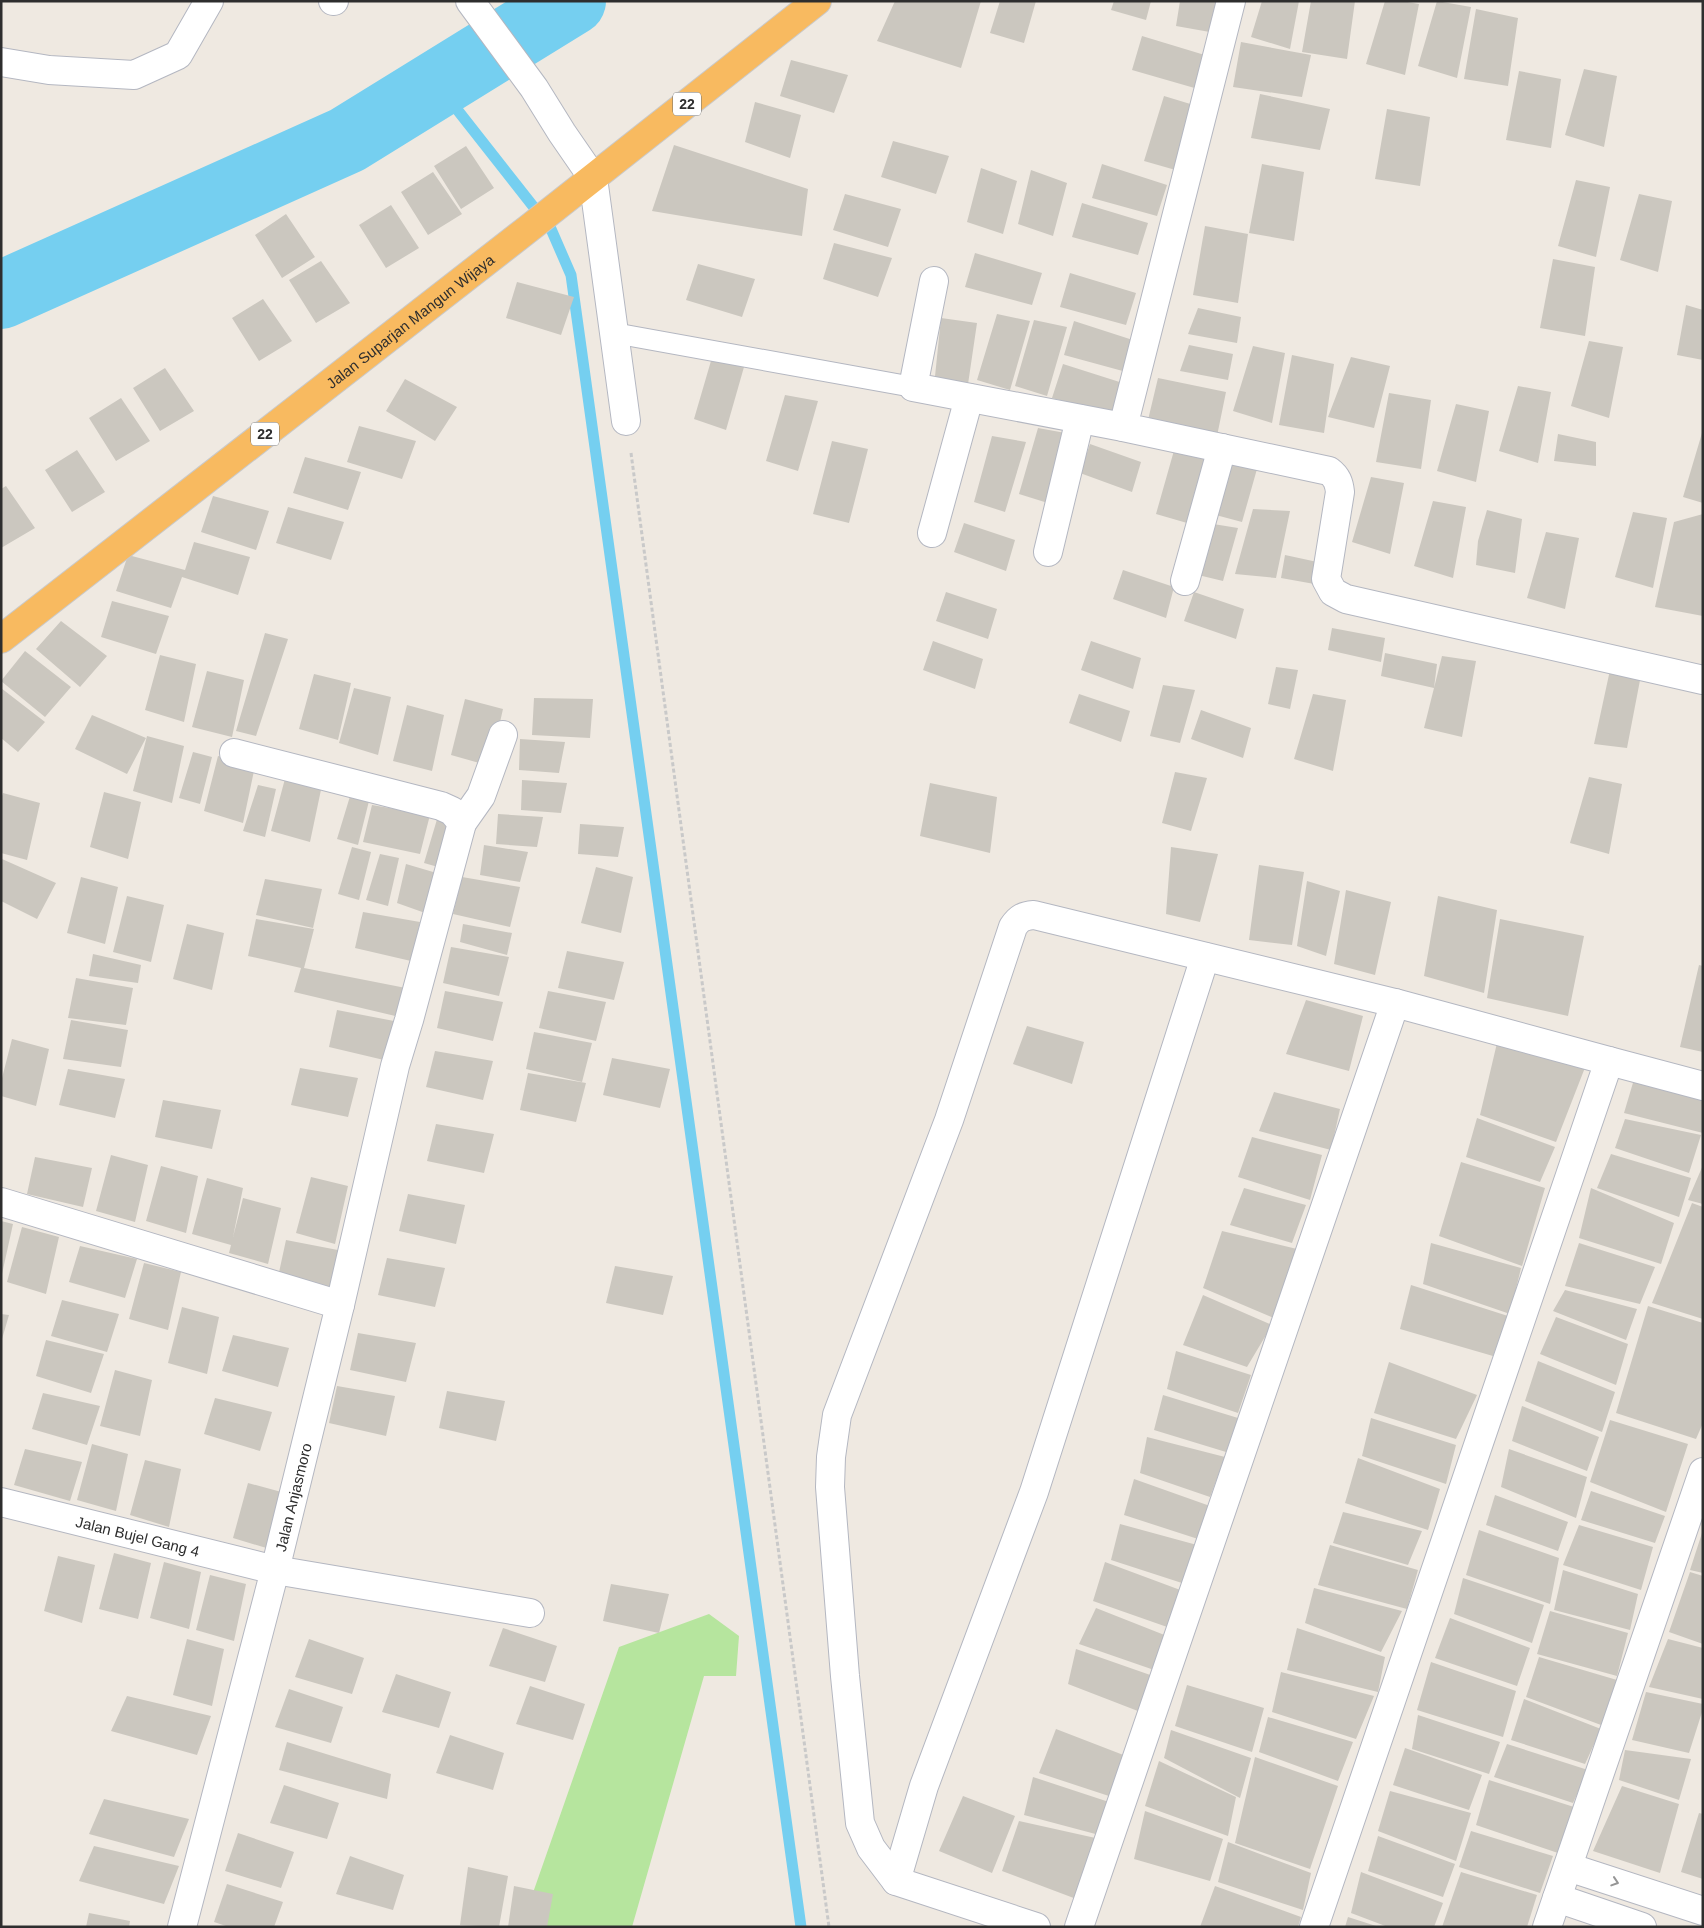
<svg xmlns="http://www.w3.org/2000/svg" width="1704" height="1928" font-family="Helvetica,sans-serif">
<style>
.green{fill:#b6e59e}
.lines{fill:none;stroke-linecap:round;stroke-linejoin:round}
.stream{stroke:#75cff0;stroke-width:11}
.river{stroke:#75cff0;stroke-width:68}
.building{fill:#cbc7bf}
.service-casing{stroke:#b4b7c1;stroke-width:22}
.minor-casing{stroke:#b4b7c1;stroke-width:30}
.trunk-casing{stroke:#c9c9c9;stroke-width:30}
.path{stroke:#c9c9c9;stroke-width:3;stroke-dasharray:4 2.5;stroke-linecap:butt}
.service{stroke:#fff;stroke-width:20}
.minor{stroke:#fff;stroke-width:28}
.trunk{stroke:#f8ba60;stroke-width:28}
.oneway{stroke:#969696}
.labels{text-anchor:middle;dominant-baseline:central;stroke-width:4;stroke-linejoin:round;paint-order:stroke}
.shield{fill:#fff;stroke:#6d6d6d;stroke-width:1}
.shield-label{font-size:14px;font-weight:bold;fill:#2e2e2e}
.street-label{font-size:15px;fill:#2e2e2e;stroke:#fff}
</style>
<rect width="100%" height="100%" fill="#efe9e1"/>
<!-- green -->
<path class="green" d="M709 1614 739 1636 736 1676H704L632 1927H521L619 1647Z"/>
<g class="lines">
<!-- stream -->
<path class="stream" d="M437 84 551 229 571 275 801 1927"/>
<!-- river -->
<path class="river" d="M1 295 347 140 572 1"/>
</g>
<!-- building -->
<path class="building" d="M895 1H981L961 68 877 41Z
M1000 1H1036L1024 43 990 33Z
M1114 1H1151L1146 20 1111 10Z
M1180 1H1225L1221 34 1176 26Z
M1262 1H1299L1290 49 1251 37Z
M1311 1H1355L1347 59 1302 52Z
M1385 1H1402L1419 4 1405 75 1366 64Z
M1437 1 1471 7 1457 78 1418 66Z
M1476 9 1518 18 1508 86 1464 79Z
M1142 36 1208 56 1198 89 1132 70Z
M1241 42 1311 55 1302 97 1233 87Z
M791 60 848 75 834 113 780 96Z
M1584 69 1617 76 1604 147 1565 135Z
M1519 71 1561 79 1551 148 1506 140Z
M1260 94 1330 109 1320 150 1251 138Z
M1164 96 1197 106 1179 171 1144 161Z
M755 102 801 115 790 158 745 142Z
M1387 109 1430 117 1420 186 1375 179Z
M893 141 949 156 936 194 881 177Z
M674 145 808 189 802 236 652 211Z
M466 146 494 188 461 209 434 166Z
M1102 164 1167 185 1157 216 1092 198Z
M1262 164 1304 172 1294 241 1249 233Z
M981 168 1017 181 1003 234 967 222Z
M1031 170 1067 183 1053 236 1018 224Z
M433 172 462 214 428 235 401 192Z
M1576 180 1610 187 1596 257 1558 246Z
M845 194 901 209 888 247 833 230Z
M1639 194 1672 201 1658 272 1620 260Z
M1082 203 1148 223 1138 255 1072 237Z
M391 205 419 248 386 268 359 225Z
M286 214 315 257 282 278 255 235Z
M1205 226 1248 234 1238 303 1193 295Z
M834 243 892 258 878 297 823 279Z
M975 253 1042 273 1032 305 965 287Z
M1553 259 1595 267 1585 336 1540 328Z
M321 261 350 303 316 323 289 280Z
M698 264 755 279 742 317 686 300Z
M1070 273 1136 293 1126 325 1060 307Z
M517 282 574 297 561 335 506 318Z
M263 299 292 341 259 361 232 318Z
M1686 305 1703 310V360L1677 355Z
M1198 308 1241 317 1237 343 1188 334Z
M997 314 1030 321 1010 390 977 380Z
M941 318 977 323 967 391 934 386Z
M1034 320 1067 327 1047 396 1015 386Z
M1074 321 1139 342 1130 373 1064 355Z
M1589 341 1623 347 1609 418 1571 406Z
M1189 345 1233 354 1228 380 1180 371Z
M1253 346 1285 353 1272 423 1233 411Z
M713 354 746 360 726 430 694 419Z
M1292 355 1334 364 1324 433 1279 425Z
M1351 357 1390 366 1374 428 1328 417Z
M1063 364 1129 385 1119 416 1052 398Z
M165 368 194 411 160 431 133 388Z
M1158 378 1226 392 1217 436 1148 420Z
M405 379 457 407 435 441 386 411Z
M1518 386 1551 392 1538 463 1499 451Z
M1389 393 1431 400 1421 469 1376 462Z
M785 395 818 401 798 471 766 461Z
M121 398 150 441 116 461 89 418Z
M1456 404 1489 411 1476 482 1437 471Z
M359 426 416 441 402 479 347 462Z
M1038 428 1071 434 1051 504 1019 494Z
M1702 433H1703V503L1683 497Z
M1558 434 1596 442V466L1554 461Z
M992 436 1026 442 1005 512 974 502Z
M832 441 868 449 849 523 813 514Z
M1090 444 1141 462 1132 492 1080 473Z
M1175 447 1208 454 1194 525 1156 514Z
M77 450 105 492 72 512 45 470Z
M305 457 361 472 348 510 293 493Z
M1225 462 1257 469 1242 522 1212 514Z
M1371 477 1404 483 1390 554 1352 542Z
M6 486 35 528 1 548V489Z
M213 496 269 511 256 550 201 532Z
M1433 501 1466 507 1453 578 1414 566Z
M288 507 344 522 331 560 276 543Z
M1253 509 1290 511 1276 578 1235 574Z
M1487 510 1522 519 1515 573 1476 565 1478 541Z
M1633 512 1667 518 1653 588 1615 577Z
M1703 514V616L1655 607 1674 522Z
M964 523 1015 540 1006 571 954 552Z
M1207 523 1238 528 1223 581 1194 574Z
M1546 532 1579 538 1565 609 1527 598Z
M194 542 250 557 238 595 182 577 171 608 116 591 128 555 185 570Z
M1285 555 1322 563 1320 585 1281 578Z
M1123 570 1174 587 1166 618 1113 599Z
M946 592 997 609 988 639 936 621Z
M1194 592 1244 609 1236 639 1184 621Z
M112 601 169 616 156 654 101 637Z
M61 621 107 656 80 687 36 649Z
M1332 628 1385 638 1381 662 1328 650Z
M265 633 288 639 256 736 236 731Z
M933 641 983 659 975 689 923 670Z
M1091 641 1141 658 1133 689 1081 670Z
M25 651 71 687 45 717 1 681Z
M1385 653 1437 664 1434 688 1442 656 1476 661 1462 737 1424 728 1434 688 1381 676Z
M160 655 196 664 184 722 145 710Z
M1276 667 1298 670 1290 709 1268 704Z
M1610 670 1641 675 1627 748 1594 744Z
M207 671 244 680 232 737 192 727Z
M314 674 351 683 338 740 299 729Z
M1163 685 1195 690 1180 743 1150 736Z
M1 688 45 722 18 752 1 738Z
M354 688 391 697 378 755 339 743Z
M1079 694 1130 711 1121 742 1069 723Z
M1313 694 1346 700 1333 771 1294 759Z
M534 698 593 699 590 738 532 735Z
M465 699 503 709 490 766 451 755Z
M407 705 444 715 432 771 393 761Z
M1201 710 1251 728 1243 758 1191 739Z
M92 715 146 738 127 774 75 749Z
M147 736 184 746 172 803 133 791Z
M520 739 565 742 559 773 519 770Z
M193 752 212 757 200 804 179 798Z
M218 756 255 766 243 823 204 811Z
M1175 772 1207 778 1191 831 1162 823Z
M286 775 322 785 310 842 271 831Z
M1589 777 1622 784 1609 854 1570 843Z
M522 780 567 783 561 813 521 810Z
M930 783 997 797 990 853 920 836Z
M258 785 276 789 265 837 243 831Z
M104 792 141 802 128 859 90 847Z
M3 793 40 803 27 860 1 853V799Z
M351 793 370 797 358 845 337 839Z
M372 805 430 815 420 854 363 842Z
M498 814 543 817 537 847 496 844Z
M438 816 457 821 445 869 424 863Z
M580 824 624 827 618 857 578 854Z
M484 845 528 852 520 882 480 875Z
M352 847 371 852 359 900 338 894Z
M1171 847 1218 854 1200 922 1166 914Z
M380 854 399 858 388 906 366 900Z
M2 859 56 883 37 919 1 901Z
M406 864 440 874 428 914 397 903Z
M1259 865 1304 872 1292 945 1249 940Z
M596 867 633 877 621 933 581 923Z
M81 877 118 887 105 944 67 933Z
M462 877 520 887 510 927 453 914Z
M265 879 322 889 313 928 256 915Z
M1307 881 1340 891 1326 956 1297 946Z
M1346 890 1391 902 1375 975 1334 964Z
M127 896 164 905 151 962 113 952Z
M1438 896 1497 910 1484 993 1424 976Z
M363 912 420 922 411 961 355 948Z
M256 919 314 929 304 968 416 990 408 1019 294 992 301 968 248 956Z
M1500 919 1584 936 1568 1016 1487 998Z
M187 924 224 933 212 990 173 979Z
M463 924 512 933 507 955 460 942Z
M451 947 509 957 499 996 443 983Z
M567 951 624 962 614 1000 558 988Z
M93 954 141 965 138 983 89 976Z
M1699 965 1703 966V1052L1680 1047Z
M76 978 133 988 126 1025 68 1018Z
M445 991 503 1002 493 1041 437 1028Z
M548 991 606 1002 596 1041 539 1028Z
M1306 1000 1363 1016 1349 1071 1286 1054Z
M337 1010 394 1021 384 1060 329 1047Z
M71 1020 128 1030 121 1067 63 1059Z
M1027 1026 1084 1042 1072 1084 1013 1064Z
M534 1032 592 1043 582 1082 526 1069Z
M12 1039 49 1049 36 1106 1 1096V1082Z
M1497 1043 1586 1065 1556 1142 1480 1115Z
M435 1051 493 1061 483 1100 426 1087Z
M612 1058 670 1069 660 1108 603 1095Z
M300 1068 358 1078 348 1117 291 1105Z
M68 1069 125 1079 115 1118 59 1105Z
M528 1073 586 1083 576 1122 520 1110Z
M1635 1076 1703 1093V1133L1624 1113Z
M1274 1092 1340 1109 1331 1150 1259 1131Z
M163 1100 221 1110 212 1149 155 1137Z
M1477 1118 1555 1147 1540 1182 1466 1157Z
M1625 1119 1701 1135 1689 1173 1615 1148Z
M436 1124 494 1134 484 1173 427 1161Z
M1252 1137 1322 1155 1310 1200 1238 1177Z
M1611 1154 1691 1178 1679 1217 1597 1188Z
M111 1155 148 1165 135 1222 96 1211Z
M35 1157 92 1168 83 1207 27 1194Z
M1461 1162 1545 1188 1522 1266 1439 1236Z
M1703 1165V1204L1688 1200Z
M161 1166 198 1176 186 1233 146 1221Z
M311 1177 348 1186 335 1244 296 1233Z
M207 1178 243 1188 233 1237 243 1198 281 1208 268 1264 229 1253 231 1245 192 1234Z
M1244 1188 1306 1205 1292 1243 1230 1225Z
M1591 1188 1674 1223 1661 1264 1579 1238Z
M408 1194 465 1205 456 1244 399 1231Z
M1692 1203 1703 1207V1319L1652 1303Z
M1 1221 13 1224 2 1274 1 1273Z
M22 1227 59 1237 46 1294 7 1282Z
M1222 1231 1297 1249 1276 1319 1203 1288Z
M286 1240 343 1251 334 1290 278 1277Z
M1431 1243 1521 1268 1510 1314 1423 1284Z
M1579 1243 1655 1267 1640 1304 1565 1286Z
M80 1246 137 1259 125 1298 69 1282Z
M387 1258 445 1268 435 1307 378 1295Z
M144 1263 181 1272 168 1330 129 1319Z
M615 1266 673 1276 663 1315 606 1303Z
M1411 1285 1508 1316 1493 1356 1400 1329Z
M1565 1290 1637 1309 1626 1340 1553 1311Z
M1203 1295 1272 1325 1247 1367 1183 1345Z
M62 1300 119 1314 107 1352 51 1336Z
M1648 1306 1703 1323V1423L1696 1439 1616 1413Z
M182 1307 219 1317 207 1374 168 1363Z
M1 1314 9 1315 2 1339H1Z
M1556 1317 1628 1344 1616 1385 1540 1354Z
M358 1333 416 1343 406 1382 350 1370Z
M233 1335 289 1348 278 1387 222 1371Z
M46 1340 104 1354 91 1393 36 1376Z
M1176 1351 1251 1375 1238 1413 1167 1389Z
M1538 1361 1615 1392 1602 1432 1525 1401Z
M1389 1362 1477 1395 1456 1439 1374 1413Z
M115 1370 152 1380 140 1436 100 1426Z
M337 1386 395 1396 386 1436 329 1423Z
M447 1391 505 1401 496 1441 439 1428Z
M43 1393 100 1406 87 1445 32 1429Z
M1163 1395 1238 1418 1226 1452 1154 1430Z
M215 1398 272 1412 260 1451 204 1434Z
M1522 1406 1599 1437 1587 1471 1512 1441Z
M1371 1418 1456 1445 1446 1484 1362 1456Z
M1610 1420 1688 1444 1666 1512 1590 1482Z
M1147 1437 1225 1457 1210 1497 1140 1473Z
M92 1444 128 1454 116 1511 77 1500Z
M25 1449 82 1462 70 1501 14 1485Z
M1509 1449 1587 1477 1576 1518 1501 1487Z
M1358 1458 1440 1489 1428 1530 1345 1503Z
M145 1460 181 1469 169 1527 130 1515Z
M1134 1479 1210 1506 1198 1539 1124 1515Z
M248 1483 285 1493 273 1550 233 1538Z
M1591 1491 1665 1516 1655 1543 1581 1520Z
M1495 1495 1568 1522 1558 1551 1486 1525Z
M1343 1512 1422 1531 1408 1565 1333 1543Z
M1120 1524 1197 1545 1185 1584 1111 1560Z
M1579 1525 1653 1547 1641 1590 1563 1565Z
M1479 1530 1559 1558 1550 1604 1466 1575Z
M1702 1533H1703V1573L1690 1570Z
M1330 1545 1418 1570 1407 1609 1318 1585Z
M114 1553 151 1563 138 1619 99 1609Z
M58 1556 95 1565 82 1623 44 1611Z
M164 1562 201 1572 189 1629 150 1618Z
M1105 1562 1183 1591 1170 1628 1093 1601Z
M1563 1570 1638 1594 1630 1630 1554 1610Z
M1690 1572 1703 1576V1644L1669 1632Z
M210 1575 246 1584 234 1641 196 1630Z
M1463 1578 1544 1605 1532 1643 1454 1614Z
M611 1584 669 1594 659 1633 603 1621Z
M1314 1588 1402 1611 1381 1652 1305 1623Z
M1096 1608 1167 1636 1157 1671 1079 1644Z
M1550 1611 1628 1633 1617 1676 1537 1654Z
M1450 1618 1530 1648 1517 1686 1435 1658Z
M503 1628 557 1646 545 1682 489 1666Z
M1297 1628 1385 1657 1378 1692 1287 1670Z
M187 1639 224 1649 212 1706 173 1695Z
M309 1639 364 1658 352 1694 295 1677Z
M1668 1639 1703 1648V1699L1649 1687Z
M1076 1649 1156 1677 1143 1713 1068 1684Z
M1539 1657 1617 1680 1601 1725 1526 1697Z
M1431 1662 1516 1691 1503 1737 1417 1710Z
M1281 1672 1374 1696 1356 1739 1272 1712Z
M396 1674 451 1692 439 1728 382 1712Z
M1187 1685 1264 1708 1252 1752 1175 1726Z
M530 1686 585 1704 573 1740 516 1724Z
M289 1689 343 1707 331 1743 275 1727Z
M1646 1692 1703 1704V1709L1689 1753 1632 1740Z
M127 1696 211 1716 197 1755 111 1731Z
M1524 1699 1601 1729 1585 1764 1511 1740Z
M1418 1715 1500 1742 1489 1774 1412 1749Z
M1268 1717 1353 1742 1338 1781 1259 1752Z
M1056 1729 1126 1756 1115 1798 1039 1773Z
M1171 1730 1251 1758 1240 1798 1164 1758Z
M450 1735 504 1753 493 1790 436 1773Z
M287 1742 391 1774 387 1799 279 1770Z
M1507 1744 1588 1770 1573 1803 1494 1777Z
M1405 1748 1482 1775 1469 1810 1393 1785Z
M1625 1750 1691 1759 1679 1800 1619 1780Z
M1255 1757 1338 1786 1310 1869 1235 1843Z
M1159 1761 1236 1797 1228 1836 1145 1806Z
M1033 1777 1112 1803 1103 1836 1024 1815Z
M1489 1780 1574 1807 1558 1853 1476 1825Z
M284 1785 339 1803 327 1839 270 1823Z
M1622 1786 1679 1804 1660 1873 1593 1851Z
M1390 1791 1471 1813 1456 1861 1378 1831Z
M963 1796 1015 1816 992 1873 939 1851Z
M104 1799 189 1819 174 1857 89 1834Z
M1145 1811 1223 1839 1210 1881 1134 1859Z
M1699 1813 1703 1814V1879L1681 1872Z
M1019 1821 1100 1839 1079 1900 1002 1871Z
M1471 1831 1553 1856 1540 1893 1459 1867Z
M238 1833 294 1852 281 1888 225 1871Z
M1378 1836 1455 1864 1443 1897 1368 1871Z
M1228 1842 1311 1873 1303 1910 1218 1882Z
M94 1846 179 1866 164 1904 79 1881Z
M350 1856 404 1875 393 1910 336 1894Z
M468 1867 508 1876 499 1927 460 1925Z
M1361 1872 1443 1903 1434 1927H1388L1351 1913Z
M1461 1872 1537 1895 1527 1927H1442Z
M227 1884 283 1902 274 1927H229L214 1922Z
M514 1886 553 1894 547 1927H508Z
M1215 1886 1301 1917 1298 1927H1200Z
M89 1913 130 1921 129 1927H86Z
M1348 1917 1376 1926 1375 1927H1345Z"/>
<g class="lines">
<defs>
<path id="service" d="M614 333 913 387"/>
<g id="minor">
<path d="M333 1H334"/>
<path d="M470 1 534 88 562 133 593 178 626 421"/>
<path d="M1231 1 1123 427 1329 471C1337 477 1339 483 1340 492L1326 579 1333 592 1346 599 1703 680"/>
<path d="M1 62 49 70 134 75 178 55 209 1"/>
<path d="M934 281 913 387 1123 427"/>
<path d="M932 533 969 398"/>
<path d="M1048 552 1080 419"/>
<path d="M1185 581 1222 448"/>
<path d="M462 823 481 796 503 735"/>
<path d="M1609 1061 1703 1086"/>
<path d="M1 1202 340 1305"/>
<path id="s1" d="M1 1502 275 1570 530 1613"/>
<path d="M1568 1867 1703 1911"/>
<path d="M896 1881 871 1848 860 1823 845 1676 830 1487 831 1457 837 1415 949 1120 1013 927C1019 918 1023 916 1034 915L1395 1003 1609 1061 1314 1927"/>
<path d="M1557 1898 1642 1927"/>
<path id="s2" d="M182 1927 275 1570 340 1305 395 1066 409 1020 462 823 452 811 441 806 234 753"/>
<path d="M1036 1927 896 1881 924 1786 1034 1492 1205 957"/>
<path d="M1079 1927 1395 1003"/>
<path d="M1547 1927 1703 1472"/>
</g>
<g id="trunk">
<path id="s3" d="M1 639 528 229 817 1"/>
</g>
</defs>
<!-- service casing -->
<use href="#service" class="service-casing"/>
<!-- minor casing -->
<use href="#minor" class="minor-casing"/>
<!-- trunk casing -->
<use href="#trunk" class="trunk-casing"/>
<!-- path -->
<path class="path" d="M631 453 829 1927"/>
<!-- service -->
<use href="#service" class="service"/>
<!-- minor -->
<use href="#minor" class="minor"/>
<!-- trunk -->
<use href="#trunk" class="trunk"/>
</g>
<!-- one-way arrows -->
<defs><path id="oneway-chevron" d="M-2-3.5L2.5 0L-2 3.5" fill="none" stroke-width="1.6" stroke-linecap="round" stroke-linejoin="round" transform="scale(1.25)"/></defs>
<use class="oneway" href="#oneway-chevron" transform="translate(1615 1882) rotate(18)"/>
<g class="labels">
<!-- shield labels -->
<g class="shield">
<rect x="673" y="92.5" width="28" height="23" rx="4"/>
<rect x="251" y="422.5" width="28" height="23" rx="4"/>
</g>
<g class="shield-label">
<text x="687" y="104">22</text>
<text x="265" y="434">22</text>
</g>
<!-- street labels -->
<g class="street-label">
<text stroke="none"><textPath href="#s3" startOffset="518">Jalan Suparjan Mangun Wijaya</textPath></text>
<text stroke="none"><textPath href="#s2" startOffset="444">Jalan Anjasmoro</textPath></text>
<text stroke="none"><textPath href="#s1" startOffset="141">Jalan Bujel Gang 4</textPath></text>
</g>
</g>
<!-- border -->
<rect width="1704" height="1928" fill="none" stroke="#2e2e2e" stroke-width="5"/>
</svg>
